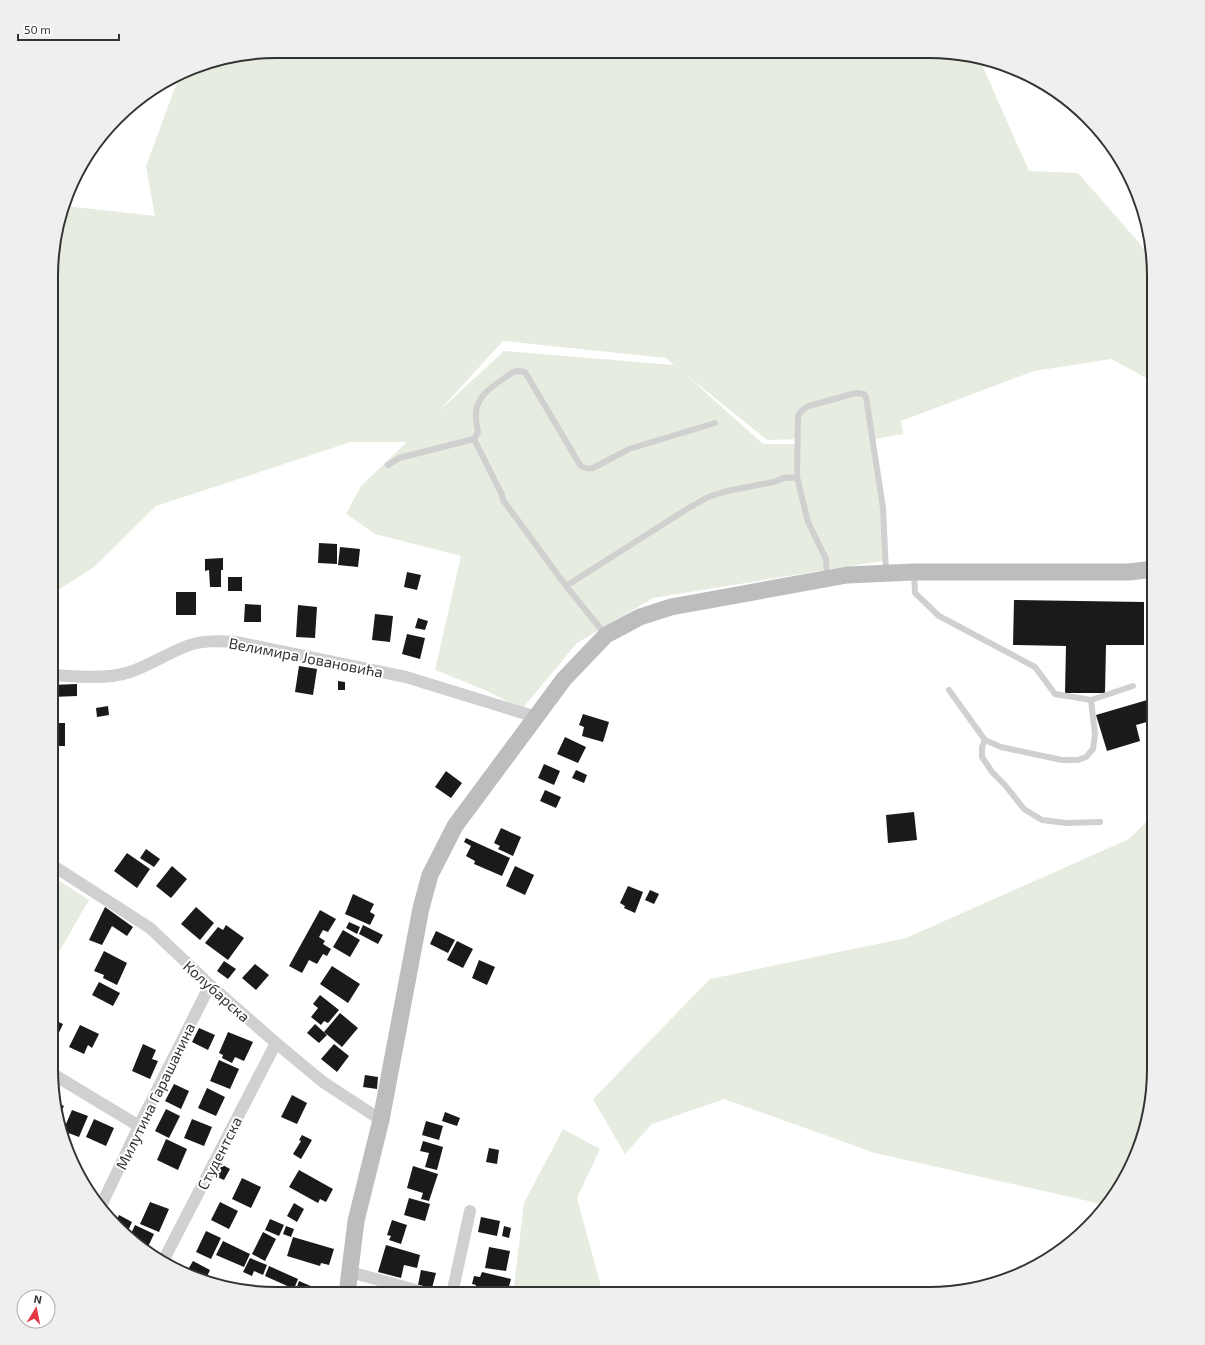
<svg xmlns="http://www.w3.org/2000/svg" width="1205" height="1345" font-family="'Exo 2',sans-serif">
<style>
.green{fill:#e6ecdf;fill-rule:evenodd}
.building{fill:#1a1a1a}
.lines{fill:none;stroke-linecap:round;stroke-linejoin:round}
.service{stroke:#d0d0d0;stroke-width:6}
.minor{stroke:#d0d0d0;stroke-width:12}
.secondary{stroke:#bdbdbd;stroke-width:17}
.labels{text-anchor:middle;dominant-baseline:central;stroke-width:4;stroke-linejoin:round;paint-order:stroke}
.street-label{font-size:15px;fill:#333;stroke:#fff}
.rim{fill:none;stroke:#333;stroke-width:2}
</style>
<rect width="100%" height="100%" fill="#fff"/>
<!-- green -->
<path class="green" d="M276 51 958 53 979 58 1029 171 1078 173 1141 245 1154 264V382L1111 359 1034 371 901 421 903 434 875 439 888 560 653 598 577 643 522 709 485 690 435 670 461 556 375 534 346 514 361 486 407 442H351L156 506 94 567 52 594 53 246 67 206 155 216 146 166 179 77 203 63ZM503 341 666 358 674 365 504 351 439 411ZM684 373 767 440 800 439V444H763Z
M1154 814V1084L1142 1141 1124 1182 1106 1205 875 1153 724 1099 652 1124 625 1154 593 1099 710 979 906 938 1129 839Z
M52 876 89 900 52 964Z
M563 1129 600 1149 577 1198 603 1294H513L524 1203Z"/>
<!-- building -->
<path class="building" d="M319 543 337 544V564L318 563Z
M340 547 360 549 358 567 338 565Z
M223 558V570H221V587H210L209 570 205 571V559Z
M407 572 421 575 417 590 404 587Z
M228 577H242V591H228Z
M176 592H196V615H176Z
M1014 600 1144 602V645H1106L1105 693H1065L1066 646 1013 645Z
M245 604 261 605V622H244Z
M298 605 317 607 315 638 296 637Z
M375 614 393 616 390 642 372 640Z
M418 618 428 621 425 630 415 628Z
M407 634 425 638 420 659 402 654Z
M299 666 317 669 313 695 295 692Z
M1154 671V684L1149 673Z
M338 681 345 682V690H338Z
M77 684V696L52 697V685Z
M1154 698V720L1136 725 1140 741 1107 751 1096 715Z
M108 706 109 715 97 717 96 708Z
M583 714 609 722 603 742 582 736 584 727 579 725Z
M52 723H65V746H52Z
M565 737 586 747 578 763 557 754Z
M544 764 560 771 554 785 538 778Z
M576 770 587 775 584 783 572 778Z
M446 771 462 783 451 798 435 787Z
M545 790 561 797 556 808 540 801Z
M914 812 917 840 888 843 886 815Z
M501 828 521 837 513 856 498 849 500 846 494 843Z
M466 838 510 858 502 876 474 864 475 861 466 856 471 846 464 842Z
M146 849 160 859 154 867 140 858Z
M127 853 150 869 137 888 114 871Z
M172 866 187 879 171 898 156 886Z
M515 866 534 875 525 895 506 886Z
M628 886 643 892 635 913 624 908 625 906 620 903Z
M650 890 659 894 654 904 645 900Z
M353 894 374 904 370 912 375 915 370 925 345 914Z
M105 907 133 927 127 936 112 926 102 945 89 940Z
M196 907 214 923 200 940 181 924Z
M320 910 336 919 328 932 323 930 319 937 325 941 323 944 331 949 327 956 323 954 317 964 309 960 302 973 289 966Z
M349 922 360 927 357 934 346 928Z
M226 925 244 938 228 960 205 943 218 927 223 930Z
M363 925 383 935 378 944 359 934Z
M343 930 360 940 350 957 333 947Z
M436 931 455 940 448 953 430 944Z
M457 941 473 949 463 968 447 960Z
M104 951 127 963 117 985 103 978 104 975 94 971Z
M479 960 495 967 487 985 472 978Z
M224 961 236 969 228 979 217 971Z
M255 964 269 975 256 990 242 978Z
M332 966 360 984 348 1003 320 984Z
M99 982 120 993 113 1006 92 995Z
M320 995 339 1010 328 1023 324 1021 321 1025 311 1017 318 1008 313 1004Z
M340 1013 358 1028 342 1047 324 1032Z
M52 1019 63 1024 54 1043 52 1042Z
M315 1024 327 1035 319 1043 307 1033Z
M80 1025 99 1034 92 1048 88 1045 84 1054 69 1047Z
M199 1028 215 1035 208 1050 192 1042Z
M228 1032 253 1042 244 1061 235 1057 232 1063 222 1058 223 1055 219 1053Z
M143 1044 156 1050 152 1059 158 1061 150 1079 132 1071Z
M334 1044 349 1056 337 1072 321 1059Z
M219 1060 239 1069 230 1089 210 1081Z
M365 1075 378 1077 377 1089 363 1087Z
M174 1084 189 1091 181 1109 165 1101Z
M207 1088 225 1097 216 1116 198 1108Z
M292 1095 307 1103 297 1124 281 1117Z
M55 1102 64 1106 58 1118Z
M166 1109 180 1116 169 1138 155 1131Z
M72 1110 88 1116 79 1137 63 1131Z
M445 1112 460 1118 457 1126 442 1121Z
M94 1119 114 1128 106 1146 86 1137Z
M192 1119 212 1127 204 1146 184 1138Z
M426 1121 443 1126 439 1140 422 1135Z
M302 1135 312 1140 301 1159 293 1154 301 1141 299 1140Z
M166 1139 187 1149 178 1170 157 1160Z
M423 1141 443 1147 437 1170 425 1167 429 1153 420 1151Z
M489 1148 499 1150 497 1164 486 1162Z
M74 1164 81 1167 79 1173 75 1166Z
M221 1164 230 1169 224 1180 215 1176Z
M413 1166 438 1174 429 1201 421 1199 423 1193 407 1188Z
M299 1170 333 1189 326 1202 320 1199 318 1203 289 1187Z
M242 1178 261 1187 251 1208 232 1199Z
M409 1198 430 1204 425 1221 404 1215Z
M150 1202 169 1209 159 1232 140 1224Z
M220 1202 238 1211 229 1229 211 1220Z
M294 1203 304 1209 297 1222 287 1216Z
M119 1215 132 1222 126 1235 114 1225Z
M481 1217 500 1221 497 1236 478 1232Z
M270 1219 284 1225 279 1236 265 1230Z
M392 1220 407 1225 401 1244 389 1240 391 1236 387 1235Z
M135 1225 154 1234 146 1251 129 1238Z
M286 1226 294 1229 291 1237 283 1234Z
M504 1226 511 1228 509 1238 502 1236Z
M206 1231 221 1238 211 1259 196 1252Z
M263 1232 276 1239 265 1261 252 1254Z
M293 1237 334 1249 329 1265 321 1263 320 1266 287 1256Z
M223 1241 250 1254 244 1267 216 1255Z
M386 1245 420 1255 417 1268 404 1265 401 1278 378 1272Z
M489 1247 510 1251 506 1271 485 1268Z
M250 1258 267 1265 263 1275 254 1271 252 1276 243 1272Z
M193 1261 210 1270 205 1281 186 1273Z
M269 1266 298 1279 294 1289 265 1276Z
M421 1270 436 1273 432 1288 418 1285Z
M482 1272 511 1279 507 1294H483L474 1292 476 1285 472 1284 474 1276 480 1277Z
M209 1276 231 1287 230 1288 217 1286 207 1282Z
M299 1281 320 1290 319 1294H294Z
M233 1284 247 1291 231 1289Z"/>
<g class="lines">
<!-- service -->
<path class="service" d="M474 439 502 495 503 500 566 586 605 634
M388 465 399 458 474 439 478 432C477 427 476 421 476 416 475 394 497 384 513 372L519 371 525 372 580 465C585 469 589 470 595 467L629 449 715 423
M914 573 915 593 939 616 1035 667 1055 694 1091 700 1133 686
M827 578 826 559 808 522 797 477 798 417C799 411 804 409 809 406L856 393 864 394 866 397 883 508 886 572
M566 586 687 509 708 497 727 491 774 482 786 477 788 478 797 477
M949 690 985 740 1001 747 1062 760H1078L1086 757 1093 749 1095 734 1091 700
M985 740 982 747V757L992 772 1005 785 1024 809 1042 820 1066 823 1100 822"/>
<!-- minor -->
<path class="minor" d="M52 675C73 676 96 679 117 675 142 671 163 655 187 646 203 640 220 641 236 642L406 677 536 717
M52 865 150 928 210 985 276 1043 323 1082 381 1120
M51 1073 139 1126
M100 1208 139 1126 210 985
M162 1263 276 1043
M350 1272 430 1294
M452 1294 470 1211"/>
<!-- secondary -->
<path class="secondary" d="M347 1294 356 1221 381 1120 421 908 430 875 455 826 564 679 606 635 640 617 671 607 847 575 914 572H1129L1154 569"/>
</g>
<g class="labels">
<!-- street labels -->
<g class="street-label">
<text transform="translate(306 657) rotate(11)">Велимира Јовановића</text>
<text transform="translate(217 991) rotate(42)">Колубарска</text>
<text transform="translate(155 1096) rotate(-64)">Милутина Гарашанина</text>
<text transform="translate(219 1153) rotate(-63)">Студентска</text>
</g>
</g>
<!-- crop -->
<path d="M0 0H1205V1345H0ZM276 58H929A218 218 0 0 1 1147 276V1069A218 218 0 0 1 929 1287H276A218 218 0 0 1 58 1069V276A218 218 0 0 1 276 58Z" fill="#efefef" fill-rule="evenodd"/>
<path class="rim" d="M276 58H929A218 218 0 0 1 1147 276V1069A218 218 0 0 1 929 1287H276A218 218 0 0 1 58 1069V276A218 218 0 0 1 276 58Z"/>
<!-- north arrow -->
<g transform="translate(36 1309) rotate(10)"><circle r="19" fill="#ffffff" stroke="#adadad"/>
<path d="M0-3L7 15L0 10L-7 15Z" fill="#e63946"/>
<text y="-6" font-size="11" font-weight="bold" text-anchor="middle" fill="#333333">N</text>
</g>
<!-- scale -->
<path d="M18 34v6h101v-6" fill="none" stroke="#333333" stroke-width="2"/>
<text x="24" y="34" font-size="12" fill="#333333" stroke="#ffffff" stroke-width="3" paint-order="stroke">50 m</text>
</svg>
